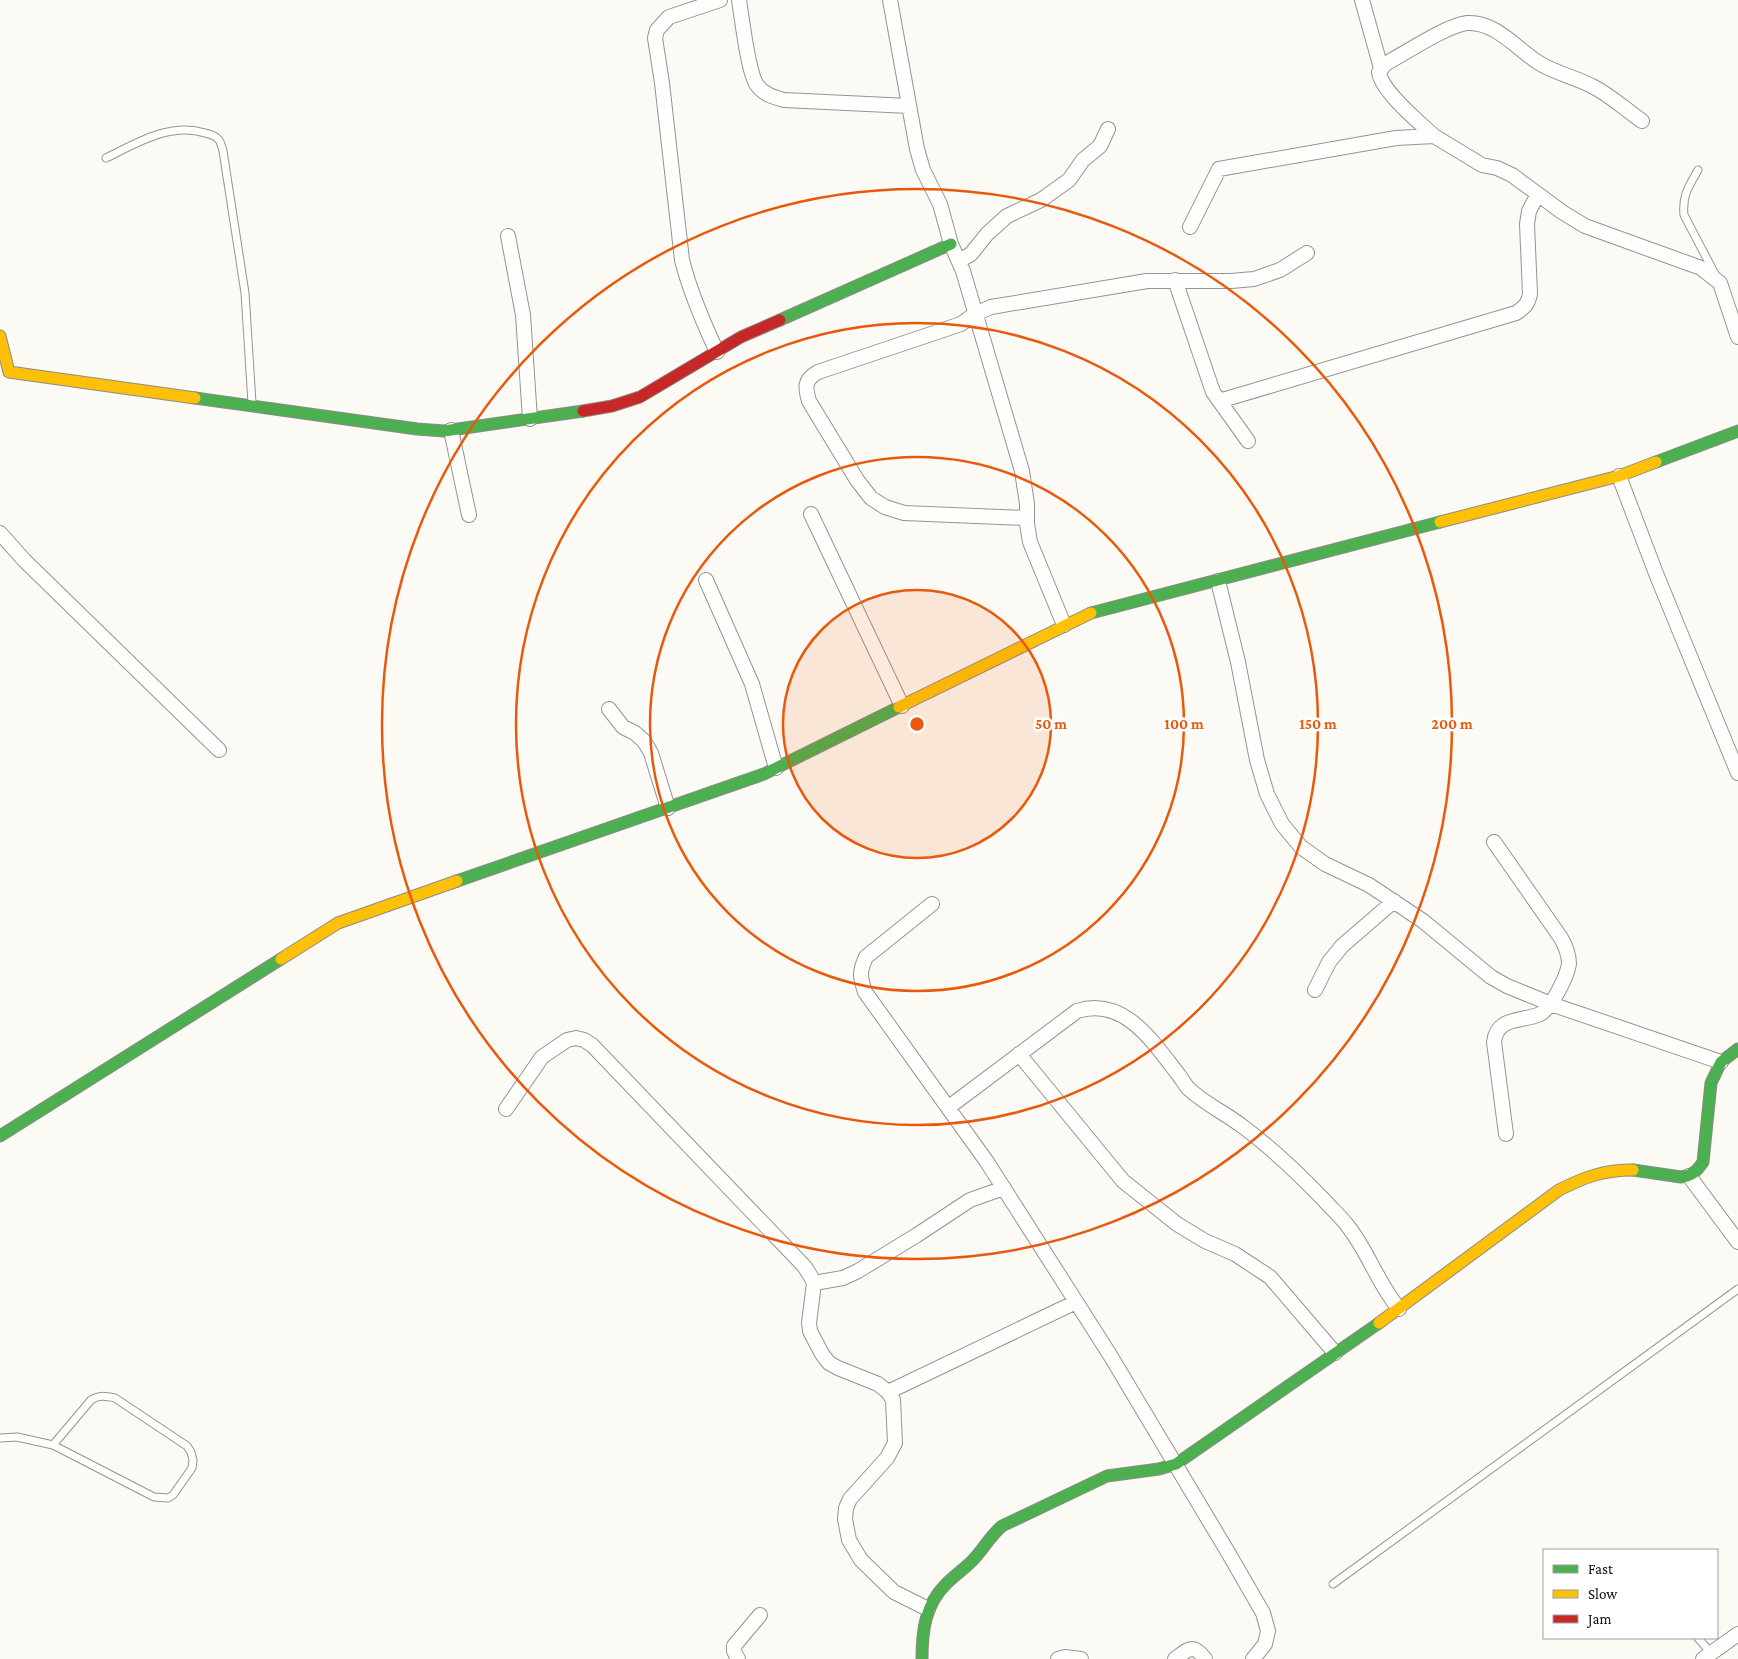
<svg xmlns="http://www.w3.org/2000/svg" width="1738" height="1659" font-family="'Crimson Pro',serif">
<style>
.lines{fill:none;stroke-linecap:round;stroke-linejoin:round}
.lane-casing{stroke:#959492;stroke-width:9}
.street-casing{stroke:#959492;stroke-width:16}
.fast-casing{stroke:#8c8b88;stroke-width:13}
.slow-casing{stroke:#8c8b88;stroke-width:13}
.jam-casing{stroke:#8c8b88;stroke-width:13}
.lane{stroke:#fffefd;stroke-width:7}
.street{stroke:#fffefd;stroke-width:14}
.fast{stroke:#4caf50;stroke-width:11}
.slow{stroke:#ffc107;stroke-width:11}
.jam{stroke:#c62828;stroke-width:11}
.ring{fill:none;stroke:#e8590c;stroke-width:2.5}
.centre{fill:#e8590c;stroke:#fff;stroke-width:2.5}
.ring-label{font-size:15px;text-anchor:middle;font-weight:bold;fill:#e8590c;stroke:#fff;stroke-width:5;stroke-linejoin:round;paint-order:stroke}
</style>
<rect width="100%" height="100%" fill="#fcfaf4"/>
<g class="lines">
<defs>
<path id="lane" d="M106 158C137 143 170 122 205 133 210 134 216 136 219 140 221 143 222 148 223 151L245 293 252 403
M1698 170C1689 186 1682 195 1684 215L1716 276
M0 1438 17 1437 53 1445 154 1497 168 1498 173 1495 192 1468 193 1460 191 1452 187 1446 115 1398C105 1396 99 1395 91 1400L53 1445
M1333 1584 1738 1289
M1698 1638 1711 1653"/>
<path id="street" d="M739 0C742 18 748 73 757 85 764 95 774 97 784 100L909 106
M890 0 917 149 923 170 940 204 951 244 963 271 1022 471 1027 504V524L1030 542 1064 625
M1362 0 1381 68
M1434 136C1420 123 1381 91 1379 72L1385 64C1404 54 1447 25 1467 23 1495 21 1517 49 1539 63 1555 73 1575 77 1592 86 1610 95 1625 109 1642 121
M1190 227 1219 169 1396 138 1434 136 1482 165 1497 168 1512 175 1562 212 1585 226 1701 268 1720 283 1738 337
M508 236 523 315 530 419
M959 261 971 254 987 234 1007 216 1041 200 1069 180 1083 160 1100 146 1108 129
M1175 280 1213 392 1248 441
M717 352C703 322 690 292 682 260L662 83 655 38 657 30 669 17 720 0
M1219 401 1516 313C1525 307 1528 304 1530 294L1527 224 1529 211 1538 194
M451 430 469 515
M1619 476 1657 576 1738 773
M811 514 902 706
M1027 518 904 513 885 507 871 498 857 480 809 401C805 387 804 380 818 372L961 324 975 314 991 307 1147 281H1231L1254 279 1280 270 1307 253
M0 533 24 560 219 750
M706 580 752 684 776 768
M1218 581 1238 662 1257 760 1267 794 1282 824 1301 847 1325 864 1369 885 1423 921 1491 977 1507 986 1551 1004 1721 1062
M609 709 623 727 635 733 644 741 651 753 668 808
M1494 842 1561 938C1565 945 1569 954 1569 964 1567 976 1552 1008 1540 1014 1522 1022 1497 1016 1494 1042L1506 1134
M932 904 866 957C859 972 860 977 865 992L987 1162 1110 1355 1229 1554 1263 1613 1268 1631 1265 1644 1253 1659
M1315 990 1329 962 1342 946 1394 901
M1019 1054 1123 1181 1177 1224 1205 1241 1235 1254 1270 1277 1335 1353
M949 1107 1077 1011C1124 996 1153 1042 1178 1074 1182 1079 1185 1085 1189 1089 1205 1104 1225 1113 1242 1126 1272 1148 1298 1173 1324 1200 1331 1208 1340 1216 1347 1225 1368 1251 1377 1282 1399 1309
M506 1109 542 1057 567 1040 576 1038 584 1040 592 1045 804 1266 810 1275 814 1283 809 1323 810 1331 822 1354 829 1363 838 1368 878 1384 888 1392 893 1400 895 1443 887 1458 850 1499 846 1508 845 1519 849 1540 861 1560 894 1592 928 1609
M1689 1176 1738 1242
M814 1283 843 1278 858 1271 917 1235 970 1200 1004 1188
M888 1392 1076 1302
M738 1659 734 1651V1646L760 1615
M1058 1659 1065 1657 1081 1659
M1175 1659C1189 1649 1193 1643 1205 1659
M1703 1659 1738 1634"/>
<path id="fast" d="M780 320 951 244
M195 398 417 429 444 431 583 411
M1656 462 1738 431
M1091 613 1440 522
M457 881 764 774 899 707
M0 1136 281 959
M1633 1170 1681 1177C1692 1176 1697 1171 1703 1162L1711 1083 1721 1062 1738 1049
M922 1659C922 1631 925 1605 946 1584 954 1576 964 1569 972 1561 983 1550 990 1536 1002 1526L1107 1476 1159 1469 1176 1464 1379 1323"/>
<path id="slow" d="M0 336 9 372 195 398
M1440 522 1619 476 1656 462
M899 707 1091 613
M281 959 338 923 457 881
M1379 1323 1559 1190C1585 1177 1603 1170 1633 1170"/>
<path id="jam" d="M583 411 612 406 640 397 741 337 780 320"/>
</defs>
<!-- lane casing -->
<use href="#lane" class="lane-casing"/>
<!-- street casing -->
<use href="#street" class="street-casing"/>
<!-- fast casing -->
<use href="#fast" class="fast-casing"/>
<!-- slow casing -->
<use href="#slow" class="slow-casing"/>
<!-- jam casing -->
<use href="#jam" class="jam-casing"/>
<!-- lane -->
<use href="#lane" class="lane"/>
<!-- street -->
<use href="#street" class="street"/>
<!-- fast -->
<use href="#fast" class="fast"/>
<!-- slow -->
<use href="#slow" class="slow"/>
<!-- jam -->
<use href="#jam" class="jam"/>
</g>
<!-- distance rings -->
<circle cx="917" cy="724" r="134" fill="#e8590c" fill-opacity=".12"/>
<g class="ring">
<circle cx="917" cy="724" r="134"/>
<circle cx="917" cy="724" r="267"/>
<circle cx="917" cy="724" r="401"/>
<circle cx="917" cy="724" r="535"/>
</g>
<circle cx="917" cy="724" r="8" class="centre"/>
<g class="ring-label">
<text x="1051" y="729">50 m</text>
<text x="1184" y="729">100 m</text>
<text x="1318" y="729">150 m</text>
<text x="1452" y="729">200 m</text>
</g>
<!-- legend -->
<rect x="1543" y="1549" width="175" height="90" fill="#ffffff" stroke="#9f9f9f"/>
<rect x="1553" y="1565" width="25" height="8" fill="#4caf50" stroke="#9f9f9f"/>
<text x="1588" y="1574" font-size="15" fill="#0e0e0e">Fast</text>
<rect x="1553" y="1590" width="25" height="8" fill="#ffc107" stroke="#9f9f9f"/>
<text x="1588" y="1599" font-size="15" fill="#0e0e0e">Slow</text>
<rect x="1553" y="1615" width="25" height="8" fill="#c62828" stroke="#9f9f9f"/>
<text x="1588" y="1624" font-size="15" fill="#0e0e0e">Jam</text>
</svg>
